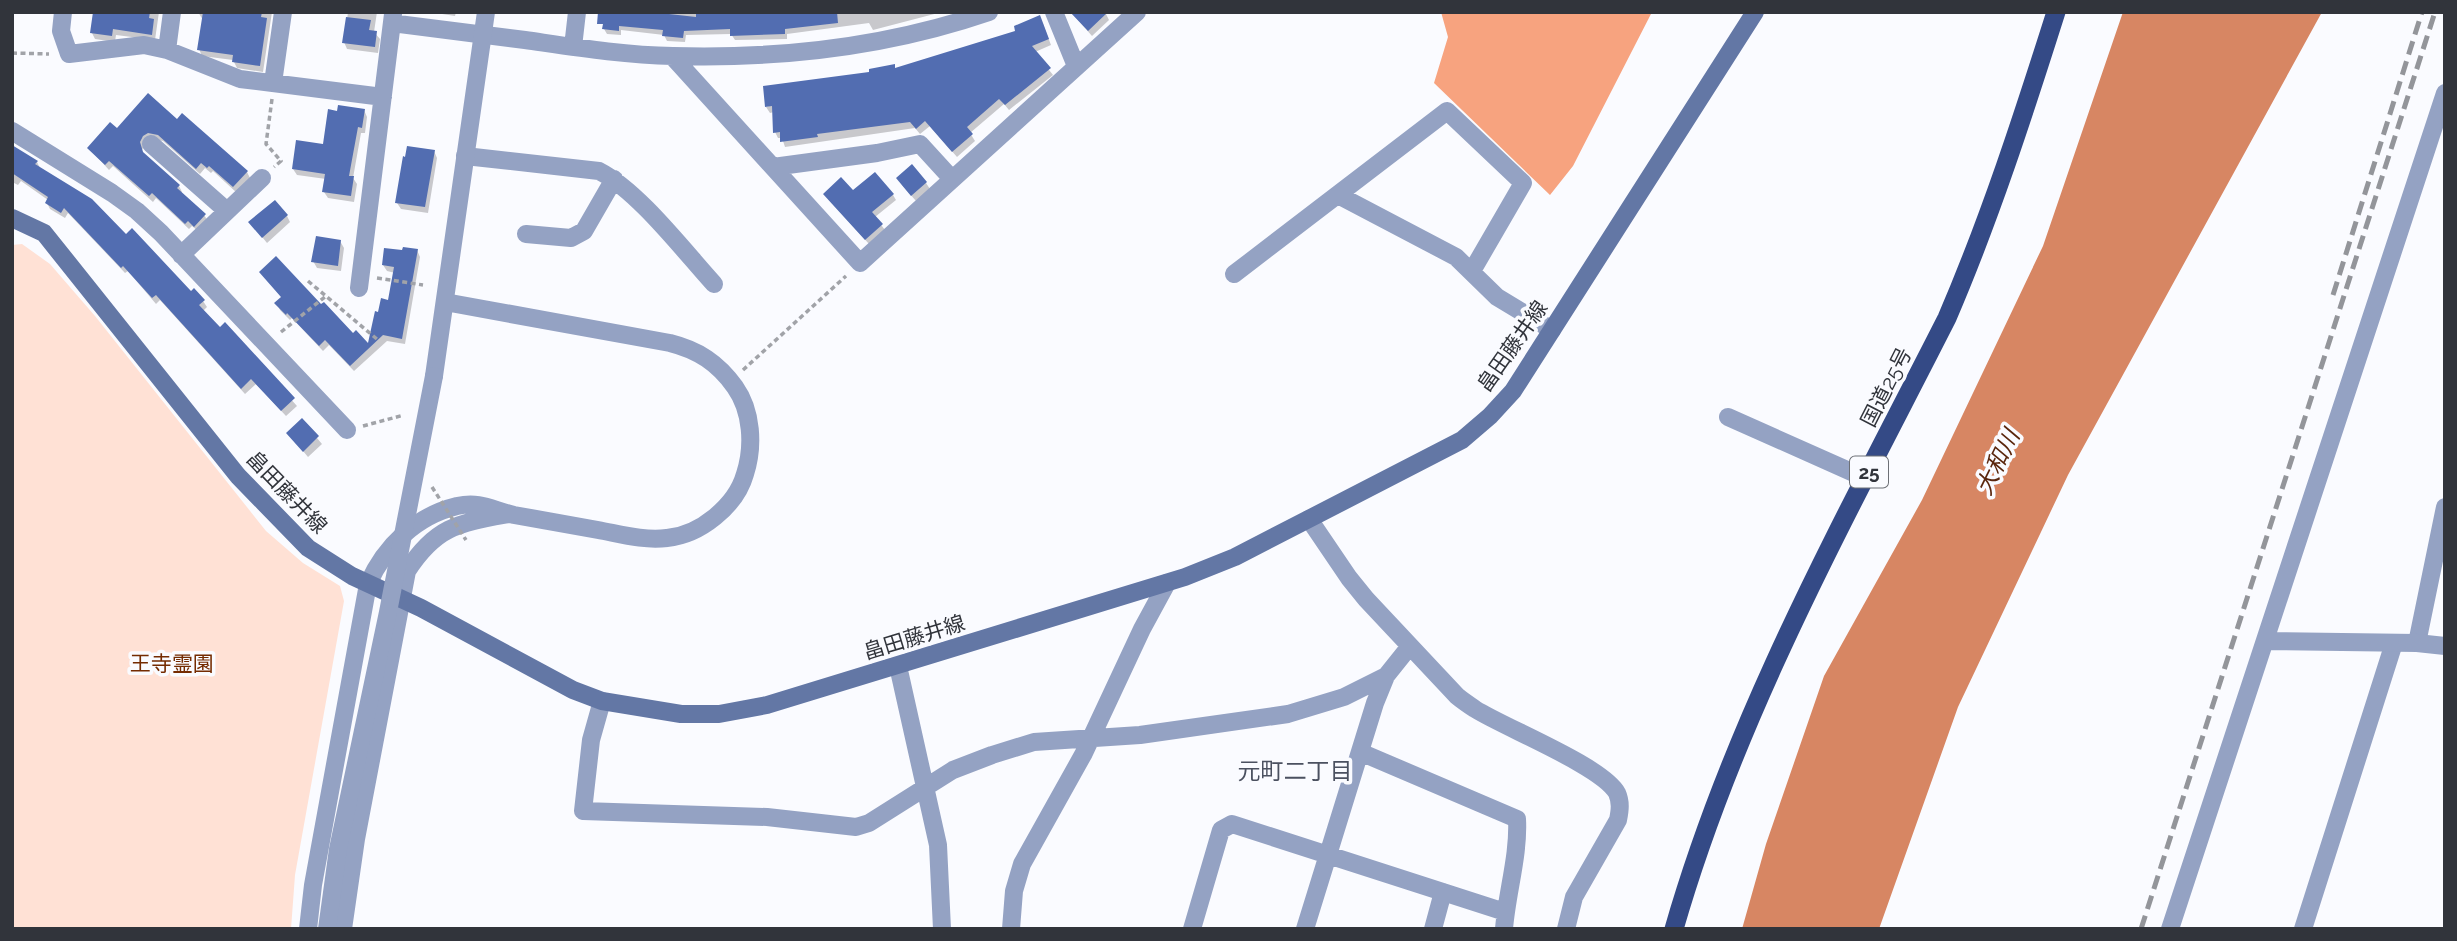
<svg xmlns="http://www.w3.org/2000/svg" width="2457" height="941" font-family="Raleway,'Noto Sans JP',sans-serif">
<style>
.green{fill:#ffe1d5}
.forest{fill:#f7a37f}
.water{fill:#d78663}
.shadow{fill:#0003}
.building{fill:#526db1}
.lines{fill:none;stroke-linecap:round;stroke-linejoin:round}
.path{stroke:#a1a3a8;stroke-width:3.5;stroke-dasharray:5 3.5;stroke-linecap:butt}
.minor{stroke:#94a2c3;stroke-width:18}
.tertiary{stroke:#94a2c3;stroke-width:18}
.secondary{stroke:#6377a5;stroke-width:18}
.trunk{stroke:#344a86;stroke-width:19}
.rail{stroke:#93959a;stroke-width:5;stroke-dasharray:14 7;stroke-linecap:butt}
.path-bridge{stroke:#a1a3a8;stroke-width:3.5;stroke-dasharray:5 3.5;stroke-linecap:butt}
.tertiary-bridge{stroke:#94a2c3;stroke-width:18}
.labels{text-anchor:middle;dominant-baseline:central;stroke-width:7;stroke-linejoin:round;paint-order:stroke}
.shield{fill:#fafbff;stroke:#6d7076;stroke-width:2}
.shield-label{font-size:19px;font-weight:bold;fill:#31343b}
.street-label{font-size:21px;fill:#31343b;stroke:#fafbff}
.park-label{font-size:21px;fill:#742b01;stroke:#fafbff}
.water-label{font-size:23px;font-style:italic;fill:#5a260d;stroke:#fafbff}
.neighbourhood-label{font-size:23px;fill:#4b5160;stroke:#fafbff}
</style>
<rect width="100%" height="100%" fill="#fafbff"/>
<!-- green -->
<path class="green" d="M22 244 50 264 95 316 266 531 303 563 340 586 344 601 295 875 291 929H12V245Z"/>
<!-- forest -->
<path class="forest" d="M1441 12H1652L1573 166 1550 195 1434 83 1448 37Z"/>
<!-- water -->
<path class="water" d="M2123 12H2322L2068 475 1958 707 1879 929H1742L1766 844 1824 676 1922 500 2043 246Z"/>
<!-- shadow -->
<path class="shadow" d="M94 12H159L155 40 116 35 115 42 95 39 92 33Z
M198 12H272L263 72 237 68 233 60 202 56 199 49 203 20Z
M348 12H377L374 32 380 39 378 53 347 49 344 42Z
M429 12H456L455 16Z
M606 12H942L873 30 869 23 787 34V39L735 40 731 34 686 35 685 42 667 41 664 35 621 30V35L607 34 604 29Z
M1071 12 1106 14 1109 20 1092 36Z
M1043 24 1051 45 1035 52 1053 75 1009 110 1004 104 970 133 975 141 957 157 930 126 920 134 915 128 785 147 782 138H778L775 132 774 112 770 113 766 107 871 73 894 66 896 69Z
M364 110 367 117 365 133H361L353 178 357 184 354 202 328 198 324 192 326 179 297 175 293 169 324 146Z
M177 122 247 172 250 178 237 193 213 171 211 173 205 168 200 174 163 141 152 139 146 142 142 150 144 155 179 186 182 192 181 194 204 215 208 221 199 232 192 226 189 229 156 198 153 202 113 166 109 170 89 148 117 131Z
M12 147 37 162 40 168 126 236 191 294 203 301 207 307 203 311 220 329 225 325 297 406 286 416 256 384 245 394 160 300 156 304 128 271 125 273 68 213 65 218 50 209 47 203 48 200 21 181 18 185 12 182Z
M434 151 437 158 428 213 401 209 397 203Z
M926 183 930 189 916 201 902 185Z
M853 193 893 195 896 200 875 217 885 230 869 244 828 199Z
M287 216 290 222 267 243 250 222Z
M340 241 344 248 341 271 317 268 313 261Z
M417 250 420 257 405 344 387 341 354 371 329 345 323 351 292 318 290 320 280 310 277 303 282 298 261 272 321 307 353 336 369 347 379 314 390 302 395 273 387 271 383 265 403 252Z
M302 420 322 444 308 457 288 433Z"/>
<!-- building -->
<path class="building" d="M93 12H150L149 18 154 19 152 35 113 29 112 36 90 33Z
M203 12H262L261 17 267 18 260 66 232 62 233 55 197 50Z
M598 12H651L696 17V12H743L742 14 837 12 838 23 785 29V34L730 36V29L684 31 683 38 662 36 663 30 619 26V31L602 29 603 24H597Z
M1070 12H1108L1088 31Z
M1040 15 1049 39 1032 46 1051 68 1005 105 999 99 967 127 973 134 952 152 925 121 916 129 910 122 817 134 818 137 780 142V132L773 133 772 106 765 107 763 86 869 72V69L895 64V68L1015 31 1014 26Z
M346 17 371 20 369 30 377 31 375 47 342 43Z
M148 93 177 119 182 113 248 171 233 187 209 166 207 168 201 163 196 169 158 135 148 133 143 136 140 142 143 152 180 185 177 188 206 214 194 227 188 221 185 224 152 193 149 196 109 161 105 165 87 148 110 122 117 128Z
M338 105 365 109 362 128 358 127 349 176H354L351 196 322 192 325 174 292 169 296 140 323 144 328 109 337 111Z
M12 145 38 161 35 164 92 199 126 234 132 228 191 291 194 288 205 300 199 305 220 327 225 322 295 398 281 411 251 379 241 389 156 295 152 298 123 266 121 268 64 208 61 213 45 203 48 197 12 173Z
M407 146 435 150 425 207 395 203 403 156 405 157Z
M912 164 927 182 911 196 896 178Z
M875 172 894 194 872 212 883 224 865 240 823 194 841 177 853 190Z
M275 200 288 215 262 238 248 222Z
M316 236 341 240 338 266 311 262Z
M403 247 418 249 402 339 383 335 350 366 325 340 319 346 287 313 286 315 274 303 281 297 259 272 276 256 321 304 324 302 353 333 356 330 368 343 375 311 378 312 381 298 388 300 394 267 382 265 384 248 402 250Z
M302 418 319 436 303 452 286 433Z"/>
<g class="lines">
<!-- path -->
<path class="path" d="M12 53 49 54
M272 99 266 144 281 161 274 167
M377 278 423 285
M308 281 378 340
M281 332 326 296
M743 370 846 276
M363 426 404 415"/>
<!-- minor -->
<path class="minor" d="M63 12 61 31 69 54 144 45 167 50 240 79 383 97
M1054 12 1076 66
M392 23C436 29 480 34 525 40 574 47 623 55 673 56 780 59 887 47 989 12
M573 47 577 12
M167 50 172 12
M672 56 860 263 1137 12
M273 83 283 12
M12 131 112 193 137 211 161 233 347 430
M151 144 227 211
M465 156 599 171C638 191 683 250 714 284
M773 167 877 153 920 144 952 179
M1338 195 1456 257 1497 297 1552 330
M526 234 571 238 584 231 614 179
M181 255 262 178
M1234 274 1447 111 1523 183 1472 271
M359 288 393 14
M1728 417 1865 478
M1309 519 1349 578 1366 599 1457 696C1463 701 1469 705 1475 709 1505 728 1602 766 1617 793 1621 802 1620 810 1618 820L1574 897 1566 929
M2417 643 2445 507
M898 666 938 845 942 929
M602 701 591 740 583 811 767 817 856 827 869 823 953 770 992 755 1034 742 1140 735 1288 714 1344 697 1386 676
M1360 752 1517 819C1519 855 1507 892 1504 929
M1011 929 1014 891 1022 864 1084 753 1142 629 1167 583
M1192 929 1221 830 1232 824 1505 912
M1305 929 1375 703 1386 676 1410 646
M1433 929 1443 892
M2303 929 2394 643"/>
<!-- tertiary -->
<path class="tertiary" d="M434 376 486 12
M2266 641 2417 643 2445 646
M308 929 313 885 368 584C385 546 416 516 457 506 481 501 492 510 514 515 542 520 570 525 598 530 620 534 644 541 667 538 700 535 736 506 745 474 754 446 752 411 735 387 718 363 698 350 670 343L445 302
M343 929 356 839 407 571C436 526 459 523 509 514
M2170 929 2445 93"/>
<!-- secondary -->
<path class="secondary" d="M12 218 44 233 238 476 308 548 352 576 421 608 573 690 602 701 681 714H719L767 705 1185 577 1235 557 1462 440 1490 416 1513 391 1755 12"/>
<!-- trunk -->
<path class="trunk" d="M1674 929C1736 713 1846 517 1947 318 1990 218 2023 116 2056 12"/>
<!-- rail -->
<path class="rail" d="M2333 295 2422 12
M2141 929 2435 12"/>
<!-- path-bridge -->
<path class="path-bridge" d="M432 487 466 540"/>
<!-- tertiary-bridge -->
<path class="tertiary-bridge" d="M327 929 338 849 388 612 434 376"/>
</g>
<g class="labels">
<!-- shield labels -->
<rect class="shield" x="1850" y="456.5" width="38" height="31" rx="5"/>
<g class="shield-label">
<text x="1869" y="472">25</text>
</g>
<!-- street labels -->
<g class="street-label">
<text transform="translate(1512 346) rotate(-55)">畠田藤井線</text>
<text transform="translate(1886 387) rotate(-63)">国道25号</text>
<text transform="translate(287 492) rotate(46)">畠田藤井線</text>
<text transform="translate(914 637) rotate(-17)">畠田藤井線</text>
</g>
<!-- park labels -->
<g class="park-label">
<text x="172" y="663">王寺霊園</text>
</g>
<!-- water labels -->
<g class="water-label">
<text transform="translate(1997 462) rotate(-64)">大和川</text>
</g>
<!-- neighbourhood labels -->
<g class="neighbourhood-label">
<text x="1295" y="770">元町二丁目</text>
</g>
</g>
<!-- border -->
<rect width="2457" height="941" fill="none" stroke="#31343b" stroke-width="28"/>
</svg>
